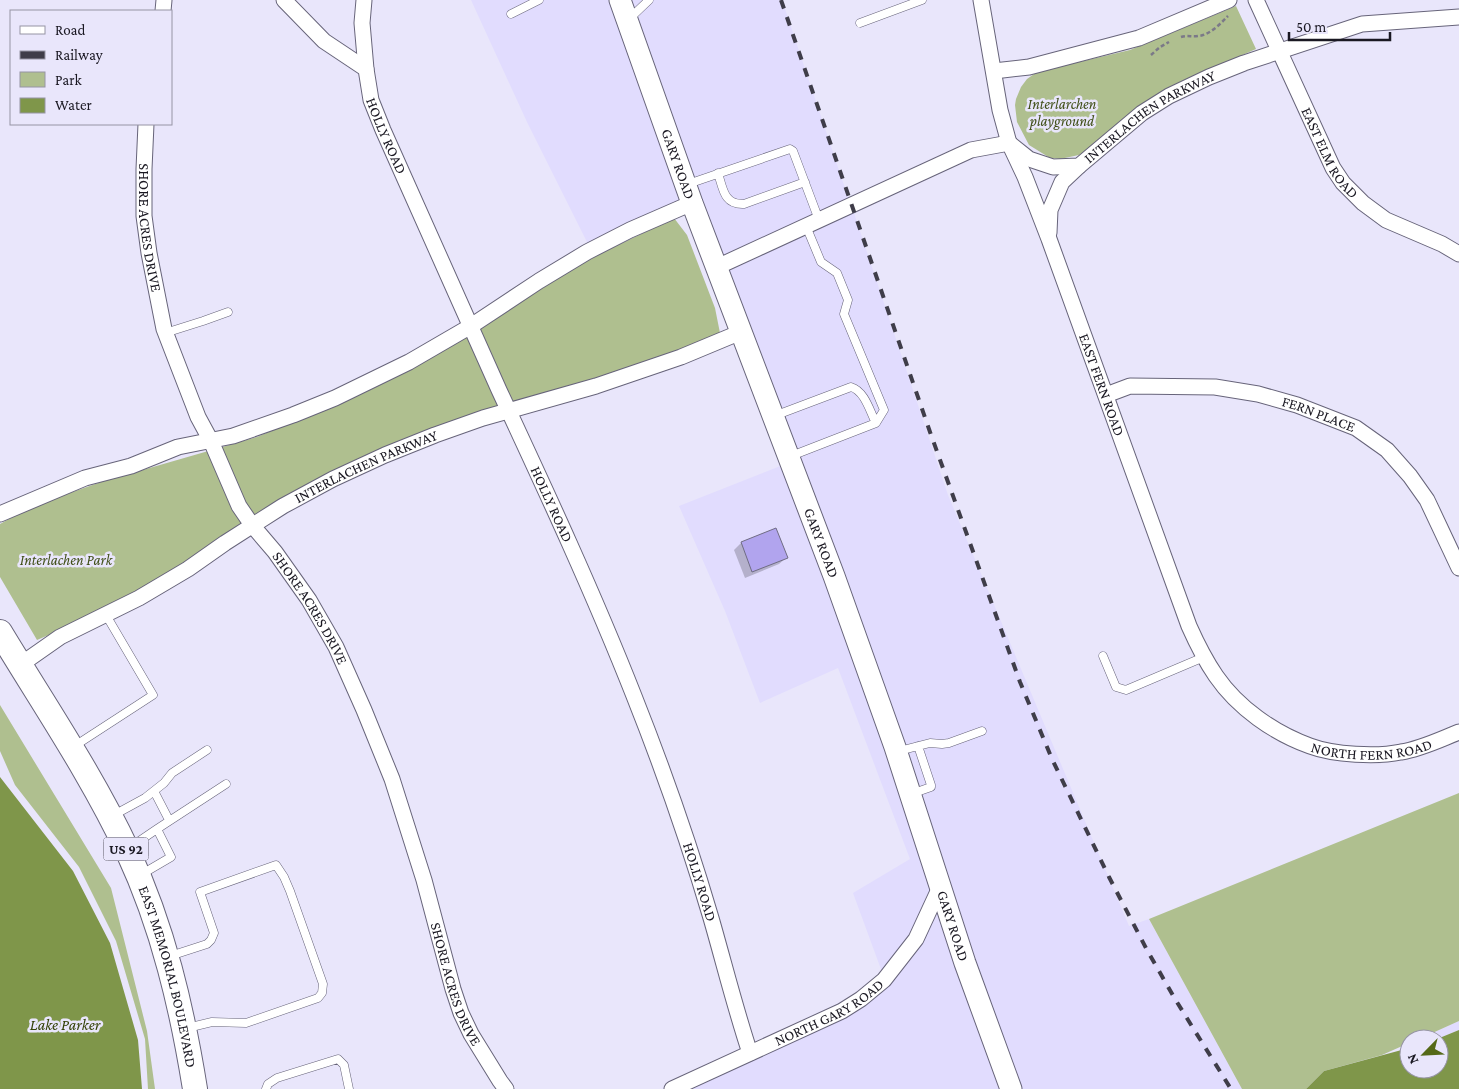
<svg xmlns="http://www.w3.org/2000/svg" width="1459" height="1089" font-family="'Crimson Pro',serif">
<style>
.built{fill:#e1dcfe}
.green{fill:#afbf8f}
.water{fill:#7f964a}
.shadow{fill:#0003}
.building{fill:#b1a4ee;stroke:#6f6c83}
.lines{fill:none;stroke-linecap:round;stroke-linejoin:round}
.lane-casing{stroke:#67647a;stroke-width:9}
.street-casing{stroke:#67647a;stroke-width:17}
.secondary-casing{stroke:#67647a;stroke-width:23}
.primary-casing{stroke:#67647a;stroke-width:26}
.path{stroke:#7b7988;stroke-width:2.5;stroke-dasharray:4 2.5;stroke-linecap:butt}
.lane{stroke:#fff;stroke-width:8}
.street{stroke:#fff;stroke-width:15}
.secondary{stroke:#fff;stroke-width:21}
.primary{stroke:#fff;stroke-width:24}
.rail{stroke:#3f3d49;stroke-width:4;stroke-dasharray:9 9;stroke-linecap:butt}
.labels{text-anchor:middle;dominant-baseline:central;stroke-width:5;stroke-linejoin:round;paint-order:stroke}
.shield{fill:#e9e6fb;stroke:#585663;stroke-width:1}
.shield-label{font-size:14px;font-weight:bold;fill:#1a1822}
.park-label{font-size:15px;font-style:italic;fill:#3f4e16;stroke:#e9e6fb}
.street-label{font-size:15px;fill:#1a1822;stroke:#e9e6fb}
.water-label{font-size:16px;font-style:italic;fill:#334106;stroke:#e9e6fb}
</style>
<rect width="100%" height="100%" fill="#e9e6fb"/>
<!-- built -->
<path class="built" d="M471 0H612L683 199 588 244 527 122Z
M628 0H782L849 200 722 257Z
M854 213 948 495 1129 926 1149 919 1242 1089H1019L949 885 951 880 947 879 727 271 814 230Z
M783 465 827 579 932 885 909 935 882 972 853 893 910 859 838 668 760 703 725 611 679 506Z
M939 906 1003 1089H689L866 1005 889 985 922 942Z
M1459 1021V1030L1437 1039H1419Z"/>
<!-- green -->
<path class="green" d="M1236 6 1256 49 1197 75 1102 139 1079 155 1060 159 1050 158 1029 145 1017 122 1015 105 1016 99 1021 87 1027 79 1037 72 1130 50Z
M674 218 687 235 715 308 720 333 631 369 388 449 169 575 100 613 37 640 0 577V524L30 507 101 482 257 437 351 397 573 267Z
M0 705 111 888 147 1031 155 1089H148L145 1039 116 941 79 867 15 785 0 751Z
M1459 793V1021L1419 1039H1409V1043L1382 1055 1324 1071 1306 1089H1242L1149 919Z"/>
<!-- water -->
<path class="water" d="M0 777 73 871 110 943 138 1040 142 1089H0Z
M1459 1030V1089H1306L1324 1071 1409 1048V1069H1439V1039H1437Z"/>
<!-- shadow -->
<path class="shadow" d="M776 530 786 558 779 564 745 578 734 550 741 543Z"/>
<!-- building -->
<path class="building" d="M776 528 788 558 752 572 741 542Z"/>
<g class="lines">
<defs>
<path id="lane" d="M511 14 539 0
M629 19 649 0
M860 23 922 0
M718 173C723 189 724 205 744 204L805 182
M688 184 790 149 793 151 819 220
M165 333 203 321 228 312
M774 416 851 387C865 391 870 412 876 423
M791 456 876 423 884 410 844 314 848 300 837 273 821 262 806 226
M1103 656 1116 687 1126 690 1204 657
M73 747 153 695 106 615
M899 751 930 743 942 744 949 743 982 731
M154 791 169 820
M911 794 931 787V785L918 746
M112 816 145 798 164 783 172 773 207 750
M129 848 157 829 226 784
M142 874 171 857 157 829
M170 956 207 944 211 940 214 933 200 892 276 865 284 877 290 891 323 984 322 993 318 998 246 1023 212 1022 187 1028
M266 1089 268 1084 277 1078 338 1059 344 1065 349 1089"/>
<g id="street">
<path id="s1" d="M284 0 324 41 366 69 371 100 383 130C422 216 460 303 499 390 546 491 593 592 634 696 663 769 689 843 711 918 724 963 735 1008 750 1053"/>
<path d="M364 0 362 23 366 69"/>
<path id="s2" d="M981 0 1000 110 1009 143 1025 177 1049 239 1189 626C1197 644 1205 660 1216 676 1238 708 1274 733 1310 746 1334 755 1377 757 1401 752 1421 749 1441 739 1459 732"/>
<path id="s3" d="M1256 0 1333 168 1343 183 1363 203 1386 220 1442 244 1459 254"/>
<path d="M163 11 164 0"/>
<path d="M994 71 1029 67 1139 38 1229 0"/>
<path id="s4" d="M146 124 144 169V216L149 253 164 329 198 417 211 441 239 506 252 525 275 552 309 600 336 647 364 710 392 779 424 880 453 989 461 1013 471 1034 500 1081 506 1089"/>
<path d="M1049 233 1050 210 1062 182 1079 166"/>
<path id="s5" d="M717 267 971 150 1009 143 1029 159 1053 167 1079 166 1142 113 1169 96 1209 77 1244 63 1362 24 1459 17"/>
<path id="s6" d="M1106 395 1130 386 1215 387 1258 394 1297 405 1356 428 1387 450 1410 476 1427 500 1459 568"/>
<path d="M0 514 85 478 131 466 178 447 233 436 293 415 335 398 409 362 471 326 539 281 587 252 630 230 692 203"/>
<path id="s7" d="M20 665 60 637 139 598 188 569 225 543 283 506 333 479 385 455 435 435 483 418 596 386 681 357 741 332"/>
<path id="s8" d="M672 1089 842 1011 861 999 884 980 916 939 941 885"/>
</g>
<g id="secondary">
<path id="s9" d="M620 0 692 203 834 576 895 747 965 963 1011 1089"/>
</g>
<g id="primary">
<path id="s10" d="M0 632C44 705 92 775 128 852 163 927 182 1008 195 1089"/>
</g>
</defs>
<!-- lane casing -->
<use href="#lane" class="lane-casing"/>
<!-- street casing -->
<use href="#street" class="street-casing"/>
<!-- secondary casing -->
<use href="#secondary" class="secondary-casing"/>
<!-- primary casing -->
<use href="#primary" class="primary-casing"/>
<!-- path -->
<path class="path" d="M1181 37C1187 35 1192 37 1198 36 1210 35 1220 24 1228 16
M1151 55 1160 47 1169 42"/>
<!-- lane -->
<use href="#lane" class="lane"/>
<!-- street -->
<use href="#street" class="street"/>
<!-- secondary -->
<use href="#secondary" class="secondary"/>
<!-- primary -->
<use href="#primary" class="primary"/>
<!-- rail -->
<path class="rail" d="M781 0 930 432 1020 682 1052 759 1109 877 1147 950 1175 999 1231 1089"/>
</g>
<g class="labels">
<!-- shield labels -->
<rect class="shield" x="103.5" y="837.5" width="45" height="23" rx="4"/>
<g class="shield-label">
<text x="126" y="849">US 92</text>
</g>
<!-- park labels -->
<g class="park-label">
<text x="1062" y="104">Interlarchen<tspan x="1062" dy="17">playground</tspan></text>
<text x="66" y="560">Interlachen Park</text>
</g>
<!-- street labels -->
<g class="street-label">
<text stroke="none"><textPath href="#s5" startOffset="482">INTERLACHEN PARKWAY</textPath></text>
<text stroke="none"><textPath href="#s1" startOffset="178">HOLLY ROAD</textPath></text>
<text stroke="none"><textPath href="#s3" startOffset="170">EAST ELM ROAD</textPath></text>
<text stroke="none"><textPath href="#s9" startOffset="174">GARY ROAD</textPath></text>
<text stroke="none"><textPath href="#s4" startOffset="104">SHORE ACRES DRIVE</textPath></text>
<text stroke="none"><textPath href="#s2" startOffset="405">EAST FERN ROAD</textPath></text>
<text stroke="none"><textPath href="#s6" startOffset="218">FERN PLACE</textPath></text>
<text stroke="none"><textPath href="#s7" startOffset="400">INTERLACHEN PARKWAY</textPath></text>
<text stroke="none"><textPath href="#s1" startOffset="582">HOLLY ROAD</textPath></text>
<text stroke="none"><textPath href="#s9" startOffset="579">GARY ROAD</textPath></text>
<text stroke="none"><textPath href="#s4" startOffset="524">SHORE ACRES DRIVE</textPath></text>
<text stroke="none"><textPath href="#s2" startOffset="900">NORTH FERN ROAD</textPath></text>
<text stroke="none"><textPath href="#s1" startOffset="988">HOLLY ROAD</textPath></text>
<text stroke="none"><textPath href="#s9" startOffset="984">GARY ROAD</textPath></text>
<text stroke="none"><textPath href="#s10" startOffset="386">EAST MEMORIAL BOULEVARD</textPath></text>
<text stroke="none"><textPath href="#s4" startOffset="929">SHORE ACRES DRIVE</textPath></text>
<text stroke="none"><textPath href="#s8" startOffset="175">NORTH GARY ROAD</textPath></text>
</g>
<!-- water labels -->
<g class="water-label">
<text x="65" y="1024">Lake Parker</text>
</g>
</g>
<!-- legend -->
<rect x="10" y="10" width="162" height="115" fill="#e9e6fb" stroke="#9694a4"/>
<rect x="20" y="26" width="25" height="8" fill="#ffffff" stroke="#9694a4"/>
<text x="55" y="35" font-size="15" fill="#1a1822">Road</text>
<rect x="20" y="51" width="25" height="8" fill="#3f3d49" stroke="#9694a4"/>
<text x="55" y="60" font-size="15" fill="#1a1822">Railway</text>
<rect x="20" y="72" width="25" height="15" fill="#afbf8f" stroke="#9694a4"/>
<text x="55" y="85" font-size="15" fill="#1a1822">Park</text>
<rect x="20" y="98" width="25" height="15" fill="#7f964a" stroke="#9694a4"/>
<text x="55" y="110" font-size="15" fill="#1a1822">Water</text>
<!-- north arrow -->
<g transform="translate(1424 1054) rotate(246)"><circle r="24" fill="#e9e6fb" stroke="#9694a4"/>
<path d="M0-4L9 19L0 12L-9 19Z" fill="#556917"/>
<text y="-8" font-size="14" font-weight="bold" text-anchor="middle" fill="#1a1822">N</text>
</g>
<!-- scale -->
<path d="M1289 32v8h101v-8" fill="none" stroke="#1a1822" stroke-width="2.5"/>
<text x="1296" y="32" font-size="15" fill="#1a1822" stroke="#e9e6fb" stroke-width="4" paint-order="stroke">50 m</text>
</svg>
